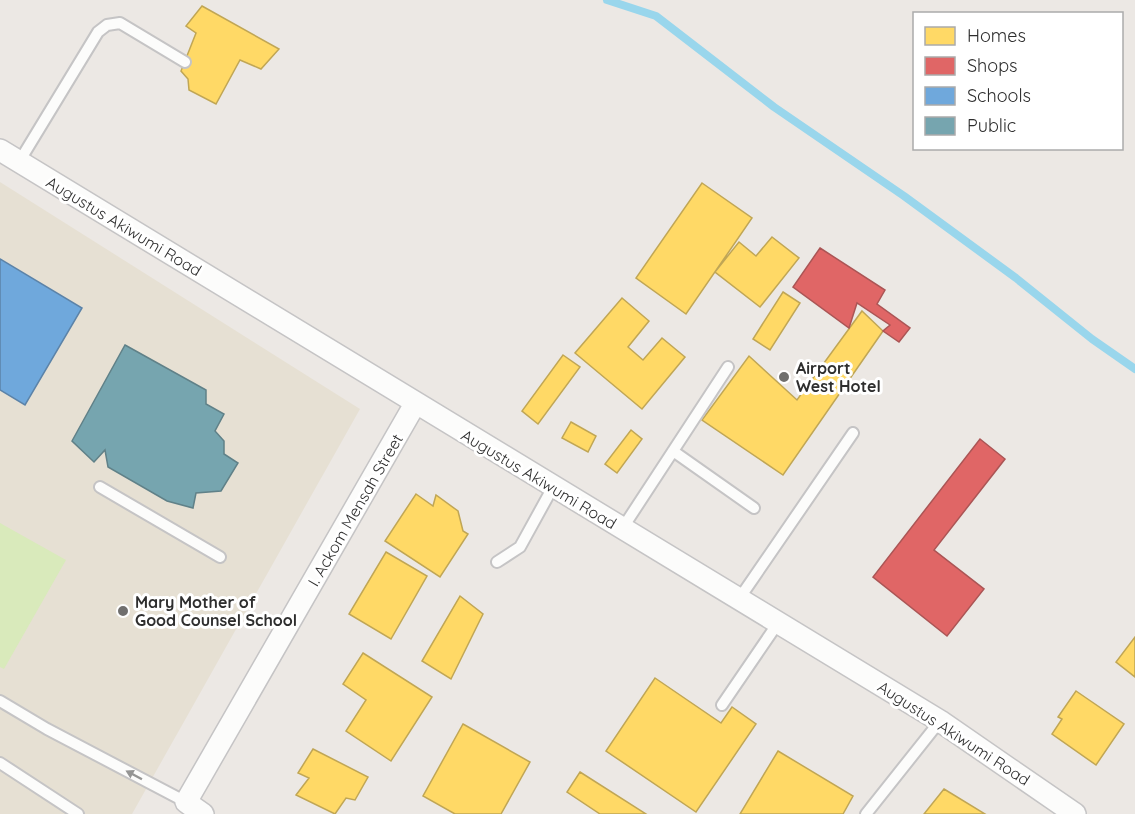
<svg xmlns="http://www.w3.org/2000/svg" width="1135" height="814" font-family="Quicksand,sans-serif">
<style>
.education{fill:#e6e0d3}
.pitch{fill:#d9eabb}
.homes{fill:#ffd966;stroke:#c0a655;stroke-width:1.5}
.shops{fill:#e06666;stroke:#ab5555;stroke-width:1.5}
.schools{fill:#6fa8dc;stroke:#5c83a8;stroke-width:1.5}
.public{fill:#76a5af;stroke:#608188;stroke-width:1.5}
.lines{fill:none;stroke-linecap:round;stroke-linejoin:round}
.stream{stroke:#99d6ec;stroke-width:8}
.lane-casing{stroke:#c5c4c5;stroke-width:14}
.street-casing{stroke:#c5c4c5;stroke-width:24}
.lane{stroke:#fcfcfb;stroke-width:10}
.street{stroke:#fcfcfb;stroke-width:21}
.oneway{fill:#959594}
.poi-dot{fill:#706f6e;stroke:#fff;stroke-width:2}
.labels{text-anchor:middle;dominant-baseline:central;stroke-width:6;stroke-linejoin:round;paint-order:stroke}
.street-label{font-size:16px;fill:#2e2e2e;stroke:#fff}
.poi-label{font-size:16px;font-weight:bold;fill:#2e2e2e;stroke:#fff;text-anchor:start}
</style>
<rect width="100%" height="100%" fill="#ece8e4"/>
<!-- education -->
<path class="education" d="M0 182 360 409 132 814H0Z"/>
<!-- pitch -->
<path class="pitch" d="M0 523 66 560 4 669 0 667Z"/>
<!-- homes -->
<path class="homes" d="M202 6 279 49 261 69 240 60 216 104 189 90 188 79 181 71 196 33 186 26Z
M702 183 752 218 686 314 636 278Z
M772 237 799 258 760 307 715 272 739 242 756 256Z
M783 292 800 303 770 350 753 339Z
M622 298 649 321 628 347 643 360 662 338 685 357 642 409 575 353Z
M862 311 883 331 783 475 702 420 749 356 797 400Z
M563 355 580 367 538 424 522 411Z
M571 422 596 436 588 452 562 438Z
M631 430 642 439 617 473 605 464Z
M416 494 433 506 436 495 458 511 463 531 468 534 440 577 385 541Z
M386 552 427 576 391 639 349 614Z
M460 596 483 614 451 679 422 661Z
M1135 637V677L1116 662Z
M363 653 432 697 391 761 346 731 366 700 343 684Z
M655 678 721 723 732 707 756 724 696 812 606 751Z
M1076 691 1124 724 1096 765 1052 734 1062 719 1058 717Z
M463 724 530 762 501 814H455L423 796Z
M313 749 368 777 355 800 346 798 335 814 296 795 309 778 298 773Z
M778 751 853 796 843 814H740Z
M580 772 646 814H600L567 792Z
M944 789 985 814H924Z"/>
<!-- shops -->
<path class="shops" d="M820 248 885 290 877 304 910 328 899 342 883 331 890 325 857 303 849 328 793 287Z
M980 439 1005 459 934 550 984 589 947 636 873 577Z"/>
<!-- schools -->
<path class="schools" d="M0 259 82 308 25 405 0 390Z"/>
<!-- public -->
<path class="public" d="M125 345 206 390V404L224 414 215 431 224 441V454L238 463 221 491 196 493 193 508 167 501 108 467 105 450 94 462 72 441Z"/>
<g class="lines">
<!-- stream -->
<path class="stream" d="M607 0 656 16 774 107 904 196 1016 278 1092 339 1135 369"/>
<defs>
<path id="lane" d="M19 162 98 32 107 25 120 23 185 62
M673 451 754 508
M100 487 220 557
M622 529 728 367
M497 562 520 547 553 487
M739 599 853 433
M0 701 47 729 186 802
M722 705 778 623
M0 763 78 814
M866 814 940 721"/>
<path id="street" d="M0 150 940 721 1075 814
M203 814 186 802 415 404"/>
</defs>
<!-- lane casing -->
<use href="#lane" class="lane-casing"/>
<!-- street casing -->
<use href="#street" class="street-casing"/>
<!-- lane -->
<use href="#lane" class="lane"/>
<!-- street -->
<use href="#street" class="street"/>
</g>
<!-- one-way arrows -->
<defs><path id="oneway-solid" d="M-6-.8H1V-3.2L6.5 0L1 3.2V.8H-6Z" transform="scale(1.5)"/></defs>
<use class="oneway" href="#oneway-solid" transform="translate(134 775) rotate(-152)"/>
<!-- markers -->
<g class="poi-dot">
<circle cx="784" cy="377" r="6"/>
<circle cx="123" cy="611" r="6"/>
</g>
<g class="labels">
<!-- street labels -->
<g class="street-label">
<text transform="translate(124 226) rotate(31)">Augustus Akiwumi Road</text>
<text transform="translate(539 479) rotate(31)">Augustus Akiwumi Road</text>
<text transform="translate(355 510) rotate(-60)">I. Ackom Mensah Street</text>
<text transform="translate(954 733) rotate(33)">Augustus Akiwumi Road</text>
</g>
<!-- poi labels -->
<g class="poi-label">
<text x="796" y="368">Airport<tspan x="796" dy="18">West Hotel</tspan></text>
<text x="135" y="602">Mary Mother of<tspan x="135" dy="18">Good Counsel School</tspan></text>
</g>
</g>
<!-- legend -->
<rect x="913" y="12" width="210" height="138" fill="#ffffff" stroke="#ababab" stroke-width="1.5"/>
<rect x="925" y="27" width="30" height="18" fill="#ffd966" stroke="#ababab" stroke-width="1.5"/>
<text x="967" y="42" font-size="18" fill="#2e2e2e">Homes</text>
<rect x="925" y="57" width="30" height="18" fill="#e06666" stroke="#ababab" stroke-width="1.5"/>
<text x="967" y="72" font-size="18" fill="#2e2e2e">Shops</text>
<rect x="925" y="87" width="30" height="18" fill="#6fa8dc" stroke="#ababab" stroke-width="1.5"/>
<text x="967" y="102" font-size="18" fill="#2e2e2e">Schools</text>
<rect x="925" y="117" width="30" height="18" fill="#76a5af" stroke="#ababab" stroke-width="1.5"/>
<text x="967" y="132" font-size="18" fill="#2e2e2e">Public</text>
</svg>
